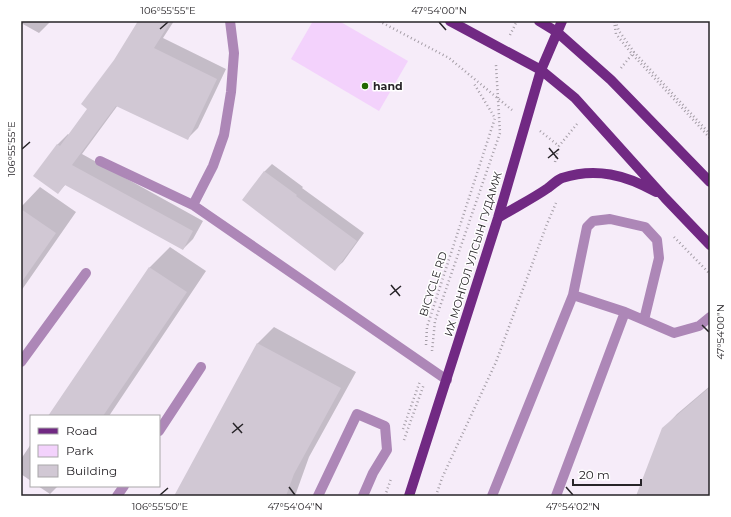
<svg xmlns="http://www.w3.org/2000/svg" width="731" height="517" font-family="Montserrat,sans-serif">
<style>
.green{fill:#f3d2fc}
.shadow{fill:#0003}
.building{fill:#d1c8d4}
.lines{fill:none;stroke-linecap:round;stroke-linejoin:round}
.path{stroke:#a49da6;stroke-width:2.5;stroke-dasharray:1 3;stroke-linecap:butt}
.minor{stroke:#ad87b7;stroke-width:10}
.major{stroke:#712983;stroke-width:10}
.ticks{fill:none;stroke:#272428;stroke-width:1.5}
.poi-dot{fill:#216800;stroke:#fff;stroke-width:1.5}
.labels{text-anchor:middle;dominant-baseline:central;stroke-width:3;stroke-linejoin:round;paint-order:stroke}
.poi-label{font-size:11px;font-weight:bold;fill:#272428;stroke:#fff;text-anchor:start}
.street-label{font-size:11px;fill:#272428;stroke:#fff}
.neatline{fill:none;stroke:#272428;stroke-width:1.5}
.ticks-label{font-size:10px;text-anchor:middle;fill:#272428}
</style>
<rect width="100%" height="100%" fill="#f6ecf9"/>
<!-- green -->
<path class="green" d="M313 21H339L408 61 379 111 291 59Z"/>
<!-- shadow -->
<path class="shadow" d="M21 21H51L39 33 21 23Z
M152 21H174L163 38 226 69 198 128 188 138 118 105 82 154 203 221 193 239 183 249 66 184 58 192 35 175 58 144 68 134 69 135Z
M272 164 303 187 302 188 364 233 343 262 335 269 244 200 265 171Z
M40 187 76 212 21 291V207Z
M170 247 206 271 109 416H50L150 267Z
M274 327 356 372 309 457 295 496H175L258 343Z
M710 386V496H637L663 429 677 414Z
M31 444V481L21 474V459Z
M38 486H58L50 494Z"/>
<!-- building -->
<path class="building" d="M138 21H171L154 48 217 79 188 140 116 106 72 165 193 231 183 250 65 185 58 194 33 176 57 144 60 146 87 109 81 104 114 60Z
M264 171 297 195 296 196 357 241 335 271 242 200Z
M21 209 56 233 21 283Z
M149 267 187 292 103 416H48Z
M257 343 341 388 294 474 286 496H174Z
M710 387V496H636L662 428Z"/>
<g class="lines">
<!-- path -->
<path class="path" d="M379 21 449 58 512 110
M614 21 616 34 632 54 710 138
M615 21 619 31 634 52 710 134
M510 35 517 21
M621 68 634 52
M540 131 559 146
M555 162 559 146 577 124
M674 237 710 274
M426 345 427 327 495 118 473 82
M432 351 435 321 500 133 496 65
M403 429 420 381
M404 440 424 384
M385 496 391 479
M436 496 442 478 496 362 547 224 556 203"/>
<!-- minor -->
<path class="minor" d="M100 161 193 205 213 166 224 135 231 92 234 53 230 21
M193 205 447 380
M573 295 587 227 593 221 610 219 645 227 657 240 659 258 644 320
M625 312 674 333 699 326 710 317
M21 362 86 273
M159 431 201 367
M117 496 124 486
M318 496 357 414 385 426 387 450 373 473 363 496
M492 496 573 295 625 312 556 496"/>
<!-- major -->
<path class="major" d="M450 21 541 70 575 98 665 198 710 245
M539 21 557 32 611 80 710 182
M498 218C514 208 532 199 548 188 552 185 557 180 562 178 596 167 626 175 656 192
M409 496 498 218 541 70 562 21"/>
</g>
<!-- ticks -->
<path class="ticks" d="M439 22 446 30M160 29 168 22M549 148 558 159M22 149 30 142M548 158 559 149M391 285 400 296M390 295 401 286M702 325 709 332M233 423 242 433M232 433 243 424M289 487 295 495M566 487 573 495M160 495 168 488"/>
<!-- markers -->
<circle class="poi-dot" cx="365" cy="86" r="4"/>
<g class="labels">
<!-- poi labels -->
<g class="poi-label">
<text x="373" y="86">hand</text>
</g>
<!-- street labels -->
<g class="street-label">
<text transform="translate(473 254) rotate(-73)">ИХ МОНГОЛ УЛСЫН ГУДАМЖ</text>
<text transform="translate(433 284) rotate(-72)">BICYCLE RD</text>
</g>
</g>
<!-- border -->
<rect width="731" height="517" fill="none" stroke="#ffffff" stroke-width="44"/>
<!-- legend -->
<rect x="30" y="415" width="130" height="72" fill="#ffffff" stroke="#a9a7a9"/>
<rect x="38" y="428" width="20" height="6" fill="#712983" stroke="#a9a7a9"/>
<text x="66" y="435" font-size="12" fill="#272428">Road</text>
<rect x="38" y="445" width="20" height="12" fill="#f3d2fc" stroke="#a9a7a9"/>
<text x="66" y="455" font-size="12" fill="#272428">Park</text>
<rect x="38" y="465" width="20" height="12" fill="#d1c8d4" stroke="#a9a7a9"/>
<text x="66" y="475" font-size="12" fill="#272428">Building</text>
<!-- scale -->
<path d="M573 479v6h68v-6" fill="none" stroke="#272428" stroke-width="2"/>
<text x="579" y="479" font-size="12" fill="#272428" stroke="#ffffff" stroke-width="3" paint-order="stroke">20 m</text>
<rect x="22" y="22" width="687" height="473" class="neatline"/>
<g class="ticks-label">
<text x="168" y="14">106°55'55"E</text>
<text x="439" y="14">47°54'00"N</text>
<text transform="translate(11 149) rotate(-90)" y="4">106°55'55"E</text>
<text transform="translate(720 332) rotate(-90)" y="4">47°54'00"N</text>
<text x="160" y="510">106°55'50"E</text>
<text x="295" y="510">47°54'04"N</text>
<text x="573" y="510">47°54'02"N</text>
</g>
</svg>
